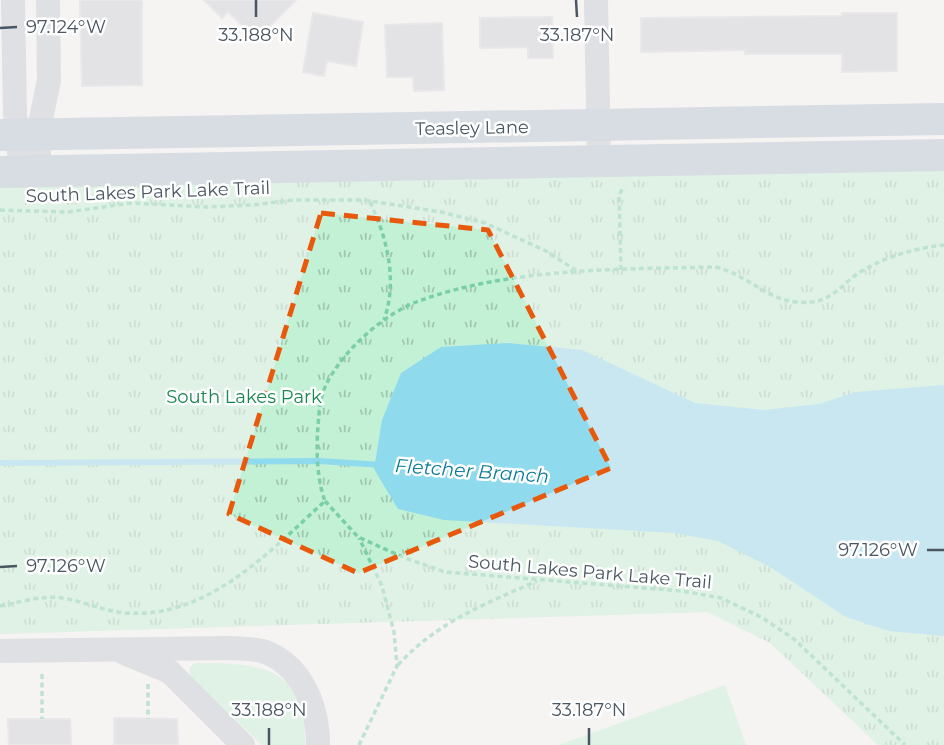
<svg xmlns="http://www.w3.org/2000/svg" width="944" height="745" font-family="Montserrat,sans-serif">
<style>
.green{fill:#c3f1d5}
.park{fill:url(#park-tufts)}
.water{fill:#90daee}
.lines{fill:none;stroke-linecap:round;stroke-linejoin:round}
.stream{stroke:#90daee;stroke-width:6}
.building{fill:#cdcfd5;stroke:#d7d9de;stroke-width:2}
.path{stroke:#7ad0a6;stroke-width:3.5;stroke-dasharray:5 3.5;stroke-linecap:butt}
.minor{stroke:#c1cad2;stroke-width:24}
.major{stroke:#b3c2d1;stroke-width:32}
.marked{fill:none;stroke:#e8590c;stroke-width:5;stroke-dasharray:14 9;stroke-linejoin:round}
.ticks{fill:none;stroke:#4a5661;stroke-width:2.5}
.labels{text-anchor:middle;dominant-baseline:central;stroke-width:5;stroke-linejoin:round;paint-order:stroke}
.street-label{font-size:18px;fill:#4a5661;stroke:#fff}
.park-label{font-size:18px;fill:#17864f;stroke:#fff}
.water-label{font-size:19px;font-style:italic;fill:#0c7c9b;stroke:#fff}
.ticks-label{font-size:18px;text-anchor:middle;fill:#4a5661;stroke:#fff;stroke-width:5;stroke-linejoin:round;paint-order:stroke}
</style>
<defs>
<pattern id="park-tufts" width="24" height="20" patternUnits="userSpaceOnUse" patternTransform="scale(1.75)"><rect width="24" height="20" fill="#c3f1d5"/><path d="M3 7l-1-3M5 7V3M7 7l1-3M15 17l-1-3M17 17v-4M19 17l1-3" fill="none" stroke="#a0c6b0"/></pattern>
</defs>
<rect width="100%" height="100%" fill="#f5f3f3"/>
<!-- green -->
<path class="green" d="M195 663C260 663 306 665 305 745H262L189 676 190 667Z
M725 685 746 745H559Z"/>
<!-- park -->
<path class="park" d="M944 154V745H878L770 643 707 612 0 634V172Z"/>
<!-- water -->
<path class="water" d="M507 343 582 350 695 403 764 410 819 404 856 392 944 385V636L889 631 846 617 770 567 718 541 674 533 444 520 398 509 374 469 382 420 401 373 441 347Z"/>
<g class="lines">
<!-- stream -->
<path class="stream" d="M0 463 319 461 383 465"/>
</g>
<!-- building -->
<path class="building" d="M80 0H142V85L82 86Z
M204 0H296L257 39 228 12 222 18Z
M313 13 363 22 356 66 327 61 324 76 303 72Z
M842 13H897V71L842 72V54H745V50L641 52V18L842 16Z
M552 17 553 58H528V47L480 48V18Z
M442 23 444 90 414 91 413 77H387L385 25Z
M114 718 177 719 178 745H114Z
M8 719H70L71 745H9Z"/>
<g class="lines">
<!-- path -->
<path class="path" d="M370 202C387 238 398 280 384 320
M0 210 68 212 132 203 206 207 253 205 293 200H364L441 212 485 223 546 251 574 269
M621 270 619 195 624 186
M325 501 358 537 405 558 445 572 682 591 721 598 761 617 794 639 905 745
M0 606C20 602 43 595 63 598 85 602 104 611 126 613 208 619 270 551 325 501 317 480 316 450 318 427 319 411 320 395 328 381 345 349 385 313 419 301 508 268 621 269 715 267 745 273 766 300 798 302 834 306 841 281 867 268 891 255 917 248 944 245
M398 665C437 622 485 604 537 581
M42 674V719
M148 684V719
M359 745 397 666 394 632 382 586 359 538"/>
<!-- minor -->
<path class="minor" d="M13 0 15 114 21 171
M596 0 599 161
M40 171 38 134 49 80 48 0
M0 651 230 648C241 649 257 648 268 653 304 669 318 709 318 745
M124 653 170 672 243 745"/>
<!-- major -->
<path class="major" d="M0 135 944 119
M0 172 944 155"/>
</g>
<!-- marked area -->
<path d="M0 0H944V745H0ZM321 213 488 230 611 468 358 573 229 514Z" fill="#f5f3f3" fill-opacity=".55" fill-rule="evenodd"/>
<path class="marked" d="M321 213 488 230 611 468 358 573 229 514Z"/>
<!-- ticks -->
<path class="ticks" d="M256 0V17M576 0 577 17M0 28 17 27M927 550H944M0 567 17 566M269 728V745M589 728V745"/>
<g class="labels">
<!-- street labels -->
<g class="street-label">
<text transform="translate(472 128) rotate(-1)">Teasley Lane</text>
<text transform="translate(148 192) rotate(-2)">South Lakes Park Lake Trail</text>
<text transform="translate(590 572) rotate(5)">South Lakes Park Lake Trail</text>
</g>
<!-- park labels -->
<g class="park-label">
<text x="244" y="397">South Lakes Park</text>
</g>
<!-- water labels -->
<g class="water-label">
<text transform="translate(472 471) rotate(4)">Fletcher Branch</text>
</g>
</g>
<g class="ticks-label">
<text x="66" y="33">97.124°W</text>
<text x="256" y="41">33.188°N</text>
<text x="577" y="41">33.187°N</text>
<text x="878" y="556">97.126°W</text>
<text x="66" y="572">97.126°W</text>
<text x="269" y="716">33.188°N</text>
<text x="589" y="716">33.187°N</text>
</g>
</svg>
